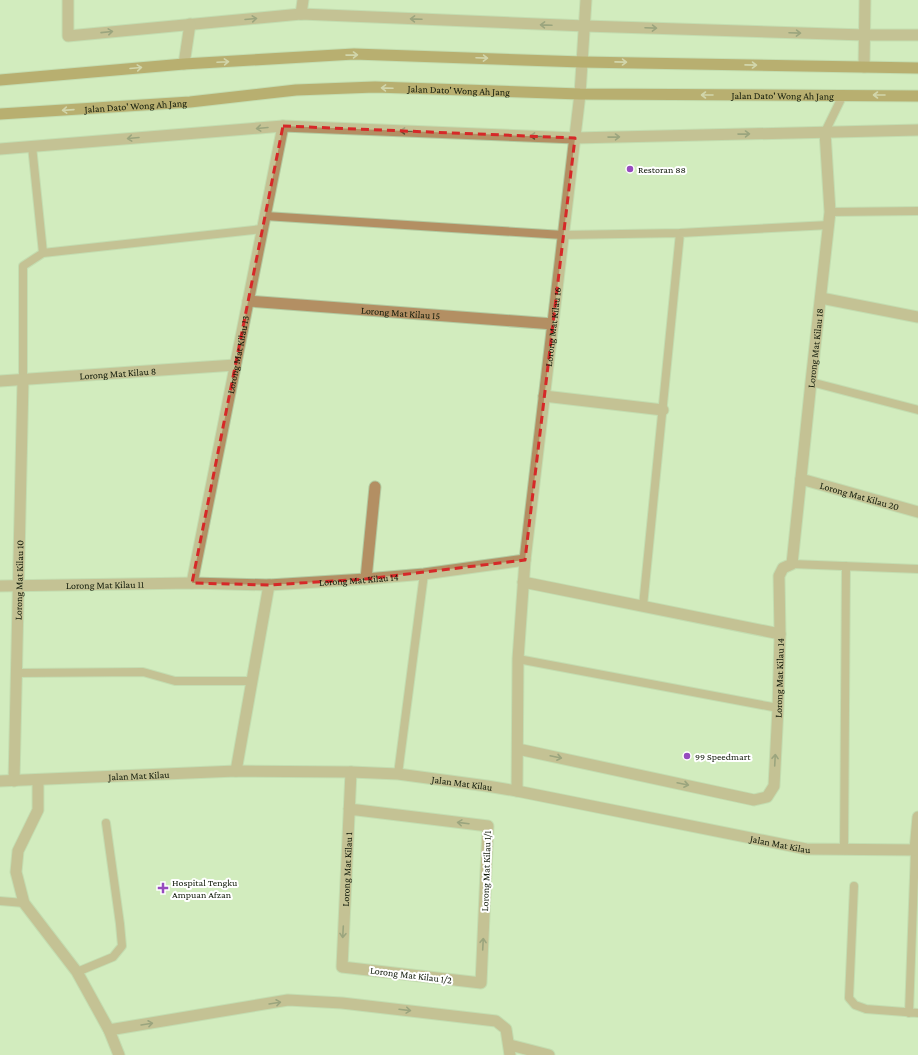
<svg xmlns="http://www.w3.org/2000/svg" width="918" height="1055" font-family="'Crimson Pro',serif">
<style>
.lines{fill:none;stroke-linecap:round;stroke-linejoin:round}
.service-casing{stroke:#b3caa1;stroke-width:10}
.minor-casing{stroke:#b3caa1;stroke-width:13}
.secondary-casing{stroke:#b3caa1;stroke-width:13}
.service{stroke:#b38f63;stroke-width:8}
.minor{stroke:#b38f63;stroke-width:11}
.secondary{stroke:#996513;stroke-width:11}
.oneway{stroke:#594e31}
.oneway2{stroke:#d1ba95}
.marked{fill:none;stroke:#d62828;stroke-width:3;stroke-dasharray:8 5;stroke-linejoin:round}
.poi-dot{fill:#964bbe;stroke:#fff;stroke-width:1.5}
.labels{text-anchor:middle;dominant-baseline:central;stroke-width:4;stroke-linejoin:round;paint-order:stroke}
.street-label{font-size:10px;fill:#0f1808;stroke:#fff}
.poi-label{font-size:10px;fill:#0f1808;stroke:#fff;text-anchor:start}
</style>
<rect width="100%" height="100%" fill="#d2ecbe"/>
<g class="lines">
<defs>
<path id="service" d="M825 132 843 95
M32 146 43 253
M830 212 918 211
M265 216 563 235 680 233 829 225
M23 380V266L43 253 262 229
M811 382 918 410
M792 564 918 569
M643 606 680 233
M518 659 778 708
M16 673 143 672 175 681H252
M398 774 424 574
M844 850 846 566
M854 886 849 998 855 1005 866 1009 918 1013
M0 901 24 903
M77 972 113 957 122 946 120 924 106 823
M909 1013 915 850"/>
<g id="minor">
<path d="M68 0V36L301 14 585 26 864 35H918"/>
<path d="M301 14 303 0"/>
<path d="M184 64 190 24"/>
<path d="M864 67 865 0"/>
<path d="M0 149 283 126 575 138 918 130"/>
<path d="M821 298 918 317"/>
<path id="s1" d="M248 301 553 324"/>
<path id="s2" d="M0 381 235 365"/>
<path d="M544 396 663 410"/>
<path id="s3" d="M801 479 918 512"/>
<path d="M366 579 375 487"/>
<path d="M523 582 780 634"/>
<path id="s4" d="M192 583 283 126"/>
<path id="s5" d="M0 586 192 583 269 585 366 579 424 574 525 560"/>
<path id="s6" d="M518 749 754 800 767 797 774 786 778 708 780 634 779 576 783 568 792 564 811 382 830 212 825 132"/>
<path d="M236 771 269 585"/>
<path d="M38 780V810L18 851 16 872 24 903 77 972 109 1030 119 1055"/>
<path id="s7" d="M0 781 236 771 351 772 398 774 487 786 517 791 806 849 918 850"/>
<path id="s8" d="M14 781 23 380"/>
<path id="s9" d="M517 791 518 659 525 560 580 94 586 0"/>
<path id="s10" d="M349 809 488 826 481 983 342 967 351 772"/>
<path d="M915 850 918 817"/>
<path d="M109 1030 288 1000 342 1003 496 1021 506 1029 510 1055"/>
<path d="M510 1045 549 1055"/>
</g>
<g id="secondary">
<path d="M0 80 184 64 354 54 582 62 918 68"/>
<path id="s11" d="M0 114 190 102 296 90 375 87 580 94 918 96"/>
</g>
</defs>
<!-- service casing -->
<use href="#service" class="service-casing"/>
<!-- minor casing -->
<use href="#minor" class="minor-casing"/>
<!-- secondary casing -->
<use href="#secondary" class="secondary-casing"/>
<!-- service -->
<use href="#service" class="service"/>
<!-- minor -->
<use href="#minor" class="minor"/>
<!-- secondary -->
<use href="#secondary" class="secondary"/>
</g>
<!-- one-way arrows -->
<defs><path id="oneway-shaft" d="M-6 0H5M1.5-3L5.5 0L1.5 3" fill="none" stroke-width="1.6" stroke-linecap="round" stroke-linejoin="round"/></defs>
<g class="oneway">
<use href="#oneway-shaft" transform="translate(251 19) rotate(-5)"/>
<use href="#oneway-shaft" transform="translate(416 19) rotate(-178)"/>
<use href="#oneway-shaft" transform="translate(546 25) rotate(-178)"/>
<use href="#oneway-shaft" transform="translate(651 28) rotate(2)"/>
<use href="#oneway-shaft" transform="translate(107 32) rotate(-6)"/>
<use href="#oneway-shaft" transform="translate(795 33) rotate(2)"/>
<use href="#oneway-shaft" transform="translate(262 128) rotate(175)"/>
<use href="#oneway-shaft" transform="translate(406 131) rotate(-178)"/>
<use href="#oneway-shaft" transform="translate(744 134) rotate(-1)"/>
<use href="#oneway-shaft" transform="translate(536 136) rotate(-178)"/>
<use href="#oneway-shaft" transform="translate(614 137) rotate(-1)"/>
<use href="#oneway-shaft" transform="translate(133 138) rotate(175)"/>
<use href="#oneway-shaft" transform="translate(556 757) rotate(12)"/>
<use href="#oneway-shaft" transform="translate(775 760) rotate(-87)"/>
<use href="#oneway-shaft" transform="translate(683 784) rotate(12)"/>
<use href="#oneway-shaft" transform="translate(463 823) rotate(-173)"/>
<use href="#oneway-shaft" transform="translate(343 932) rotate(93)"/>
<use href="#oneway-shaft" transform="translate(483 944) rotate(-87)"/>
<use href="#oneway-shaft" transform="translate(275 1003) rotate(-9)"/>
<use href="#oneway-shaft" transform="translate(405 1010) rotate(7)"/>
<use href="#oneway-shaft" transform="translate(147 1024) rotate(-9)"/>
</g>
<g class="oneway2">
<use href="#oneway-shaft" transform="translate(352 55) rotate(-1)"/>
<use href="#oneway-shaft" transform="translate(482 58) rotate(2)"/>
<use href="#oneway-shaft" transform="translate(223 62) rotate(-3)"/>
<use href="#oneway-shaft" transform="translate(621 62) rotate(1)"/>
<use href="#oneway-shaft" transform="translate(751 65) rotate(1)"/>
<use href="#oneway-shaft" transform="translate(136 68) rotate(-5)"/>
<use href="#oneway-shaft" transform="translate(387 88) rotate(-178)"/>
<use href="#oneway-shaft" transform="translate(707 95) rotate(-180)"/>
<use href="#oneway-shaft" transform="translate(879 95) rotate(-180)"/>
<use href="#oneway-shaft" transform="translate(68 110) rotate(176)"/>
</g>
<!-- marked area -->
<path d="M0 0H918V1055H0ZM283 126 575 138 525 560 366 579 269 585 192 583Z" fill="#d2ecbe" fill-opacity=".55" fill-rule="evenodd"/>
<path class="marked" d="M283 126 575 138 525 560 366 579 269 585 192 583Z"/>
<!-- markers -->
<g class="poi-dot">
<circle cx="630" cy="169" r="4"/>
<circle cx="687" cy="756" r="4"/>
<path d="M161 882h4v4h4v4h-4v4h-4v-4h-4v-4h4z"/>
</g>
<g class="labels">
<!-- street labels -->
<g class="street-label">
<text stroke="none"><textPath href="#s11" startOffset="460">Jalan Dato' Wong Ah Jang</textPath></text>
<text stroke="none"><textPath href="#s11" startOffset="784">Jalan Dato' Wong Ah Jang</textPath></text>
<text stroke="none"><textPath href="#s11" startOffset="136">Jalan Dato' Wong Ah Jang</textPath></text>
<text stroke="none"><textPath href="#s1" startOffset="153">Lorong Mat Kilau 15</textPath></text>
<text stroke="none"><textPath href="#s9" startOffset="466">Lorong Mat Kilau 16</textPath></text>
<text stroke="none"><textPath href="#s6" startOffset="714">Lorong Mat Kilau 18</textPath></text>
<text stroke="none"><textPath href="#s4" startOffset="233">Lorong Mat Kilau 13</textPath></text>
<text stroke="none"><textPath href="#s2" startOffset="118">Lorong Mat Kilau 8</textPath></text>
<text stroke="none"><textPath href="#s3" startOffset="61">Lorong Mat Kilau 20</textPath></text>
<text stroke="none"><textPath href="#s5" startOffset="359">Lorong Mat Kilau 14</textPath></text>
<text stroke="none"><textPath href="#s8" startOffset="201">Lorong Mat Kilau 10</textPath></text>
<text stroke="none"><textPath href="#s5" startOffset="105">Lorong Mat Kilau 11</textPath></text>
<text stroke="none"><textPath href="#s6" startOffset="376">Lorong Mat Kilau 14</textPath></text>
<text stroke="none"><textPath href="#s7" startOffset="139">Jalan Mat Kilau</textPath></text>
<text stroke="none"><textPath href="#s7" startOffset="463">Jalan Mat Kilau</textPath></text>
<text stroke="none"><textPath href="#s7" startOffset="787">Jalan Mat Kilau</textPath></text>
<text stroke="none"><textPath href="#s10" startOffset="535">Lorong Mat Kilau 1</textPath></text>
<text transform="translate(486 871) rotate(-88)">Lorong Mat Kilau 1/1</text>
<text transform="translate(411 975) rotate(7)">Lorong Mat Kilau 1/2</text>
</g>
<!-- poi labels -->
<g class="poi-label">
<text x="638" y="169">Restoran 88</text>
<text x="695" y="756">99 Speedmart</text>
<text x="172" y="882">Hospital Tengku<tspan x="172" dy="12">Ampuan Afzan</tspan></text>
</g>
</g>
</svg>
